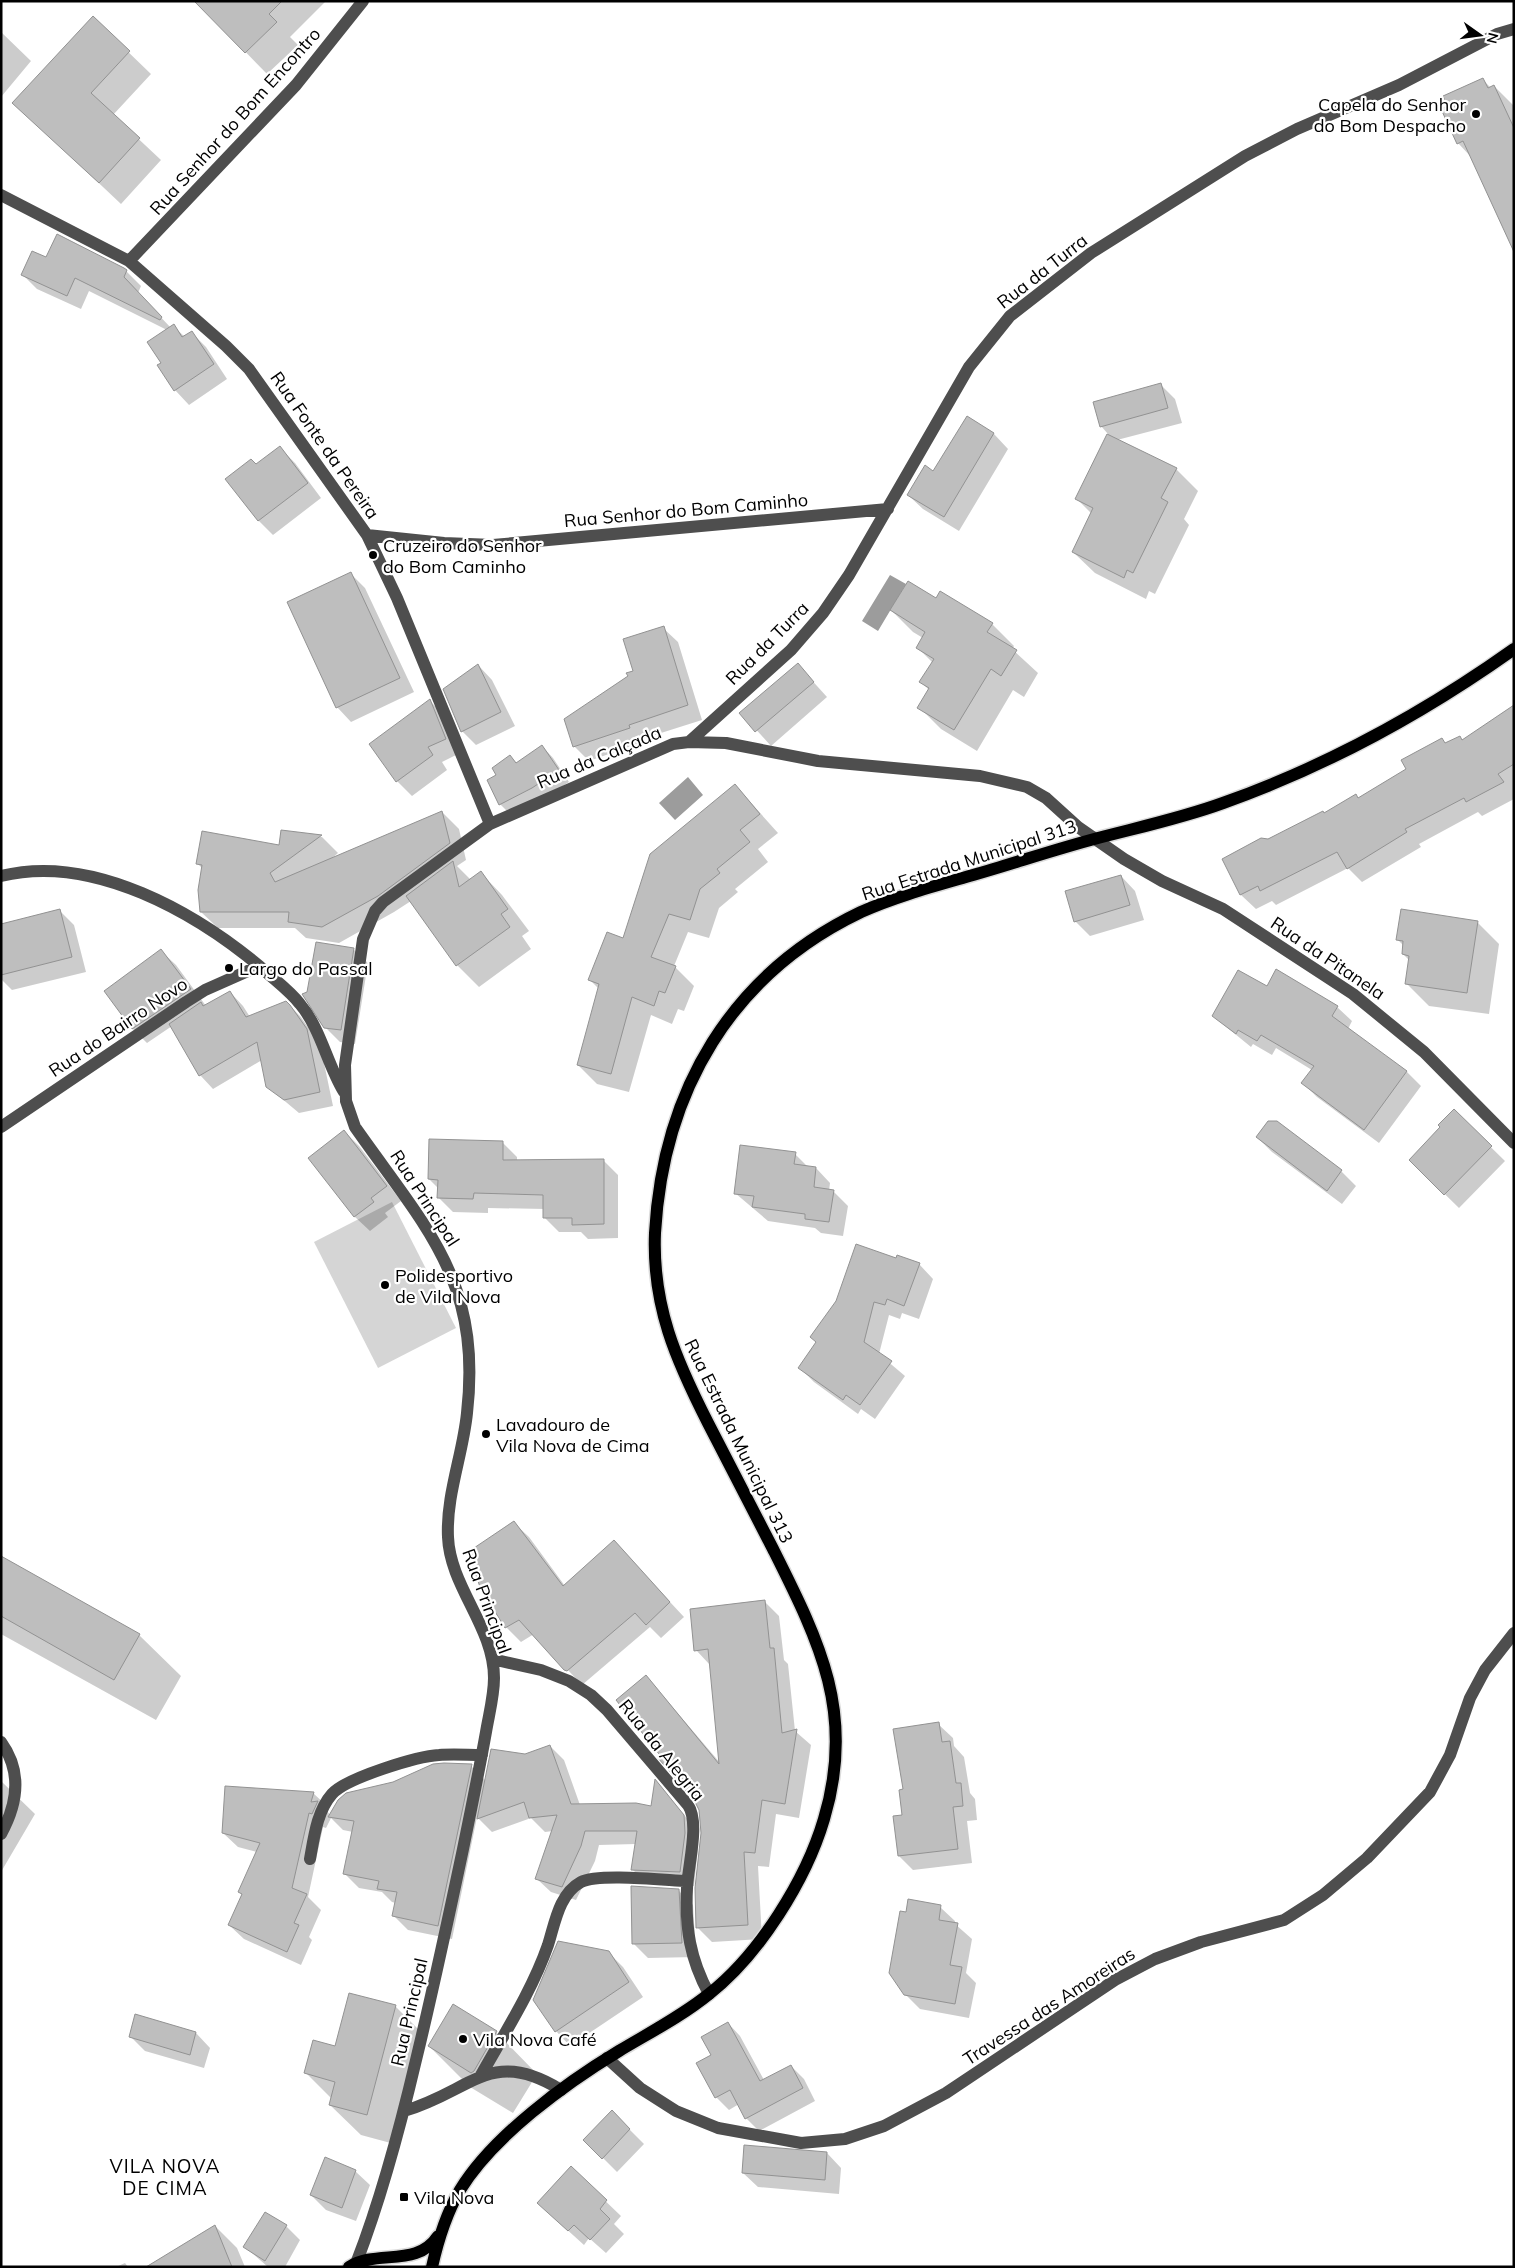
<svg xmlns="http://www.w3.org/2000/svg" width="1515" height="2268" font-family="Mulish,sans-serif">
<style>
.green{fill:#d5d5d5}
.water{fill:#9c9c9c}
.shadow{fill:#0003}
.building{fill:#bebebe;stroke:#929292}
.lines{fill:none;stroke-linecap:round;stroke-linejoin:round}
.major-casing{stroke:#dbdbdb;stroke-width:15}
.minor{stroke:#4e4e4e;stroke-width:12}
.major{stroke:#000;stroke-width:12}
.poi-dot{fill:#000;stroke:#fff;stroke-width:2}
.labels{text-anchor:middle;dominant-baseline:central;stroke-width:4.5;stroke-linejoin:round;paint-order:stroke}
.poi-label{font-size:18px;fill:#000;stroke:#fff;text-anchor:start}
.street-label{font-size:18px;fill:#000;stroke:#fff}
.neighbourhood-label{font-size:19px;letter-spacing:1px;fill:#000;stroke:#fff}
</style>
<rect width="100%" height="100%" fill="#fff"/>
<!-- green -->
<path class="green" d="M392 1202 456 1328 378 1368 314 1242Z"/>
<!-- water -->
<path class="water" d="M890 575 906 584 878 631 862 621Z
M688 777 703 795 675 820 659 803Z"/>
<!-- shadow -->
<path class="shadow" d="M196 1H326L290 37 298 45 267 74Z
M93 18 151 74 113 115 161 160 121 204 14 103Z
M1 32 31 61 1 97Z
M1483 80 1491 88 1494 86 1514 106V246L1472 158 1458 143Z
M47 258 124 269 141 286 138 293 171 328 173 326 185 337 192 333 206 347 227 379 189 405 175 390 163 363 167 330 89 291 81 309 37 289 22 274Z
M1161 385 1175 399 1182 423 1117 440 1176 469 1198 491 1184 519 1189 525 1155 594 1149 591 1146 599 1095 573 1073 552 1092 514 1077 499 1108 434 1101 426Z
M967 418 994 434 1008 449 959 531 923 509 908 495 934 472Z
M280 448 295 463 321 498 273 535 258 520Z
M351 574 365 588 414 692 351 722 337 707Z
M936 600 992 624 1014 646 1012 649 1038 673 1024 697 1013 690 977 751 941 729 919 707 929 690 921 682 933 663 917 647 923 638 913 632 891 610Z
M663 628 678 642 702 720 642 739 643 742 589 761 574 746 635 671Z
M478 665 492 680 515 726 476 745 462 731Z
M798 665 827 697 771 746 741 713Z
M430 701 444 715 460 753 442 762 447 770 412 796 397 781 370 744Z
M1514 707V799L1482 816 1478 812 1419 844 1421 847 1362 882 1348 868 1276 905 1272 901 1256 909 1241 895 1223 859 1324 814 1356 796 1359 799 1407 770 1442 740 1446 744 1460 737 1463 741Z
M542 746 553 758 569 782 543 799 511 815 500 804 498 775 510 757 517 763Z
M735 785 778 833 758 849 768 862 735 889 738 892 719 908 709 938 688 932 674 966 694 986 684 1011 678 1009 672 1024 651 1015 629 1092 597 1084 578 1065 599 989 590 980 623 939Z
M442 812 459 829 466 860 457 866 471 880 481 873 502 895 529 931 522 936 531 949 479 987 457 965 411 901 394 912 339 943 306 938 295 928H218L201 912 203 869 197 863 280 847 282 831 322 837 338 853 331 859Z
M1121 876 1135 891 1144 920 1090 936 1075 921Z
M60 911 74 925 86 972 12 990 1 979V926Z
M1477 922 1499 944 1489 1014 1429 1006 1407 984 1410 961 1403 954 1404 946 1398 940Z
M353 949 368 963 355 1044 340 1042 325 1027 308 993Z
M161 951 176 965 206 1006 230 992 243 1006 250 1017 286 1002 300 1016 320 1044 333 1106 299 1113 268 1087 262 1060 213 1089 200 1075 172 1026 147 1043 132 1028Z
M1267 988 1337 1007 1352 1021 1348 1029 1407 1072 1421 1086 1379 1143 1317 1097 1303 1083 1312 1070 1276 1048 1272 1055 1253 1044 1251 1047 1213 1016Z
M1454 1111 1505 1161 1459 1208 1410 1160 1442 1127Z
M1277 1123 1341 1171 1356 1186 1342 1204 1272 1152 1257 1137Z
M344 1131 359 1146 401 1201 385 1213 388 1217 370 1231 355 1217 309 1158Z
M503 1143 517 1157V1161L603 1160 618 1175V1238L588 1239 581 1232H559L545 1218V1209L488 1208V1213L453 1212 439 1198V1189L429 1179Z
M795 1154 808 1167 816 1168 830 1183 829 1191H833L848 1206 843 1236 821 1233 815 1228 768 1221 735 1193Z
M897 1260 919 1264 933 1279 919 1319 902 1313 900 1319 889 1315 879 1354 905 1376 875 1419 861 1409 858 1414 814 1382 800 1368Z
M514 1523 529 1537 565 1586 614 1542 684 1617 661 1638 650 1627 582 1685 534 1634 521 1642 506 1627Z
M1 1557 139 1635 181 1676 156 1720 1 1634Z
M765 1602 779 1616 784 1660 788 1664 795 1731 811 1745 799 1818 776 1814 769 1867 758 1866 762 1939 712 1942 697 1927 703 1833 700 1809 646 1676 721 1764 710 1665 696 1650Z
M938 1724 953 1738 954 1746 964 1757 970 1793 975 1799 977 1820 967 1821 972 1863 913 1870 899 1856 904 1791Z
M550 1746 564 1760 580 1805 653 1807 656 1782 697 1830 698 1848 694 1886 646 1883 632 1869 636 1844 599 1845 595 1861 576 1900 551 1892 537 1879 553 1831 545 1832 531 1818 492 1832 477 1817 452 1939 408 1930 394 1916 396 1903 392 1902 382 1892 359 1888 345 1874 353 1832 343 1830 331 1818 326 1828 323 1827 308 1897 321 1910 309 1937 312 1940 301 1965 244 1939 229 1925 243 1895 239 1892 257 1852 238 1847 223 1833 313 1793 328 1807 327 1811 330 1815 471 1766 486 1781 525 1755Z
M1 1781 35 1814 1 1872Z
M678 1890 693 1905 696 1957 648 1958 633 1943Z
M940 1907 955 1921V1924L972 1939 966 1973 976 1983 969 2018 920 2009 905 1994 907 1914Z
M608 1952 623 1967 643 1997 570 2046 556 2031Z
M395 2006 426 2037 398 2145 361 2135 330 2105 332 2099 306 2073 336 2047Z
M136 2016 196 2033 210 2048 204 2068 145 2051 131 2037Z
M728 2023 740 2036 764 2080 791 2066 804 2079 815 2101 759 2131 746 2118 739 2104 729 2110 716 2097 712 2056Z
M496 2032 537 2074 513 2113 470 2087 429 2046Z
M612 2112 644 2144 617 2172 585 2140Z
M827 2153 841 2168 839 2194 758 2187 743 2173Z
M571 2168 621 2216 614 2224 624 2234 606 2253 589 2238 584 2245 553 2217Z
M355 2171 370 2185 356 2221 326 2210 311 2195Z
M215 2226 237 2248 245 2267H179Z
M286 2226 300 2240 285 2267H268L245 2247Z
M125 2263 128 2267H116Z"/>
<!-- building -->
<path class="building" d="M194 1H282L269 14 277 22 245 53Z
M93 16 130 51 91 93 140 138 99 183 12 103Z
M1483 78 1488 88 1494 85 1514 128V252L1463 141 1457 144 1441 109 1447 106 1443 96Z
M57 234 124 268 127 270 124 277 162 317 160 320 75 278 67 296 21 275 32 251 46 257Z
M174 324 182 337 192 331 214 364 174 391 157 365 161 363 147 342Z
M1161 383 1168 408 1100 427 1093 402Z
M967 416 994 433 944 517 907 495 925 465 933 471Z
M1107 434 1177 468 1161 498 1168 502 1133 573 1127 570 1124 578 1072 552 1093 508 1075 499Z
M280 446 308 483 258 521 225 479 251 459 256 464Z
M351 572 400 678 336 708 287 602Z
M908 581 936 598 940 591 993 623 987 632 1017 650 1001 676 991 669 954 730 917 708 929 688 919 682 934 659 916 648 925 632 890 610Z
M664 626 688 705 629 725 630 728 573 747 564 719 628 676 626 673 633 671 623 639Z
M798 663 814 682 755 732 739 713Z
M478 664 501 712 461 732 443 689Z
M430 699 446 739 428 747 433 755 396 782 369 744Z
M1514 705V764L1498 774 1504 782 1466 802 1464 798 1405 829 1407 832 1347 869 1337 852 1260 891 1258 886 1240 895 1222 859 1261 838 1268 839 1323 811 1324 813 1356 794 1358 798 1406 769 1401 760 1442 738 1445 743 1460 736 1462 740Z
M542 745 559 770 532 788 499 805 487 780 496 775 492 768 510 755 516 763Z
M735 784 760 814 740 830 750 842 717 869 720 873 700 889 690 920 669 914 651 957 676 966 665 993 659 991 654 1006 632 997 611 1074 577 1065 599 984 588 980 607 932 623 938 650 854Z
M442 811 450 843 378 896 322 927 288 922 289 912H200L198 890 202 865 196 864 202 831 279 845 281 830 322 835 270 873 275 882Z
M453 861 459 887 481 871 508 909 501 914 510 927 456 966 406 896Z
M1121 875 1130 905 1074 922 1065 891Z
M60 909 72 957 1 975V924Z
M1401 909 1478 921 1467 993 1405 984 1409 956 1402 954 1403 941 1396 940Z
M316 942 354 948 341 1030 324 1028 302 994 307 992Z
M161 949 191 989 132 1029 104 991Z
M1276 969 1338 1006 1332 1016 1407 1071 1364 1130 1301 1083 1314 1066 1261 1035 1257 1041 1238 1030 1236 1034 1212 1016 1238 970 1267 986Z
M230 991 246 1017 286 1001 290 1005 307 1029 320 1092 284 1100 266 1087 257 1042 199 1076 169 1024 201 1002 203 1006Z
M1454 1109 1492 1146 1444 1195 1409 1160 1440 1127 1438 1125Z
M1268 1121H1277L1342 1170 1327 1191 1256 1137Z
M344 1130 387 1186 371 1198 374 1202 354 1217 308 1158Z
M429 1139 503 1141V1160L604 1159V1224L572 1225V1218H543V1195L474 1193 473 1199 437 1198 438 1180 428 1179Z
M740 1145 796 1152 794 1164 816 1167 814 1187 834 1190 829 1222 805 1219V1214L752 1207 754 1196 734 1194Z
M856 1244 896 1258 897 1255 920 1263 904 1306 887 1299 885 1305 874 1302 864 1342 892 1361 860 1405 846 1395 843 1400 798 1368 816 1342 810 1337 836 1301Z
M514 1521 563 1586 614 1540 670 1602 646 1625 635 1613 567 1671 564 1670 519 1620 505 1628 480 1587 468 1552Z
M1 1556 140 1634 114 1680 1 1616Z
M765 1600 770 1648H774L782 1733 797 1729 785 1804 762 1800 755 1853 744 1852 748 1925 696 1928 695 1888 701 1833 699 1810 694 1800 658 1758 659 1754 616 1700 646 1675 719 1764 708 1649 694 1651 690 1609Z
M939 1722 942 1742 950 1741 956 1783H961L963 1806 953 1807 958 1849 898 1856 893 1816 902 1815 899 1790 903 1789 893 1729Z
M550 1745 571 1804 636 1803 651 1806 655 1779 684 1815 685 1833 680 1872 631 1870 637 1831H585L581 1846 562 1887 535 1879 557 1815 529 1818 524 1802 477 1819 491 1749 525 1754Z
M444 1763 472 1764 438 1926 392 1916 397 1892 377 1889 379 1881 343 1874 354 1821 328 1817 338 1800 346 1793 393 1782 433 1764Z
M225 1786 314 1792 311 1802 318 1801 312 1814 309 1813 292 1888 307 1894 294 1923 299 1925 287 1952 228 1925 242 1894 238 1892 260 1843 222 1833Z
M631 1886 679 1889 682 1943 632 1944Z
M908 1899 941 1905 939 1920 958 1923 950 1965 962 1967 955 2004 904 1995 889 1973 900 1911 906 1912Z
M558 1941 609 1951 629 1982 555 2032 533 2000Z
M349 1993 396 2005 367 2115 329 2105 335 2082 304 2073 313 2040 335 2046Z
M453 2004 497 2031 474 2071 471 2073 428 2046Z
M135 2014 196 2032 190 2055 129 2037Z
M728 2022 760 2081 791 2065 803 2088 745 2119 730 2090 715 2098 696 2063 711 2055 701 2037Z
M612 2110 630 2129 602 2159 583 2140Z
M744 2145 827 2152 825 2180 742 2173Z
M325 2157 356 2170 342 2208 310 2195Z
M571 2166 607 2200 600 2209 610 2219 590 2240 574 2225 568 2231 537 2203Z
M265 2212 287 2225 265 2261 243 2247Z
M215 2225 232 2267H146Z"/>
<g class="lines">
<defs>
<path id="major" d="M349 2267C377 2249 417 2268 438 2236
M432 2267C438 2240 446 2214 460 2190 493 2136 566 2083 619 2051 649 2033 682 2016 709 1994 759 1955 806 1880 824 1819 856 1713 819 1641 773 1549 751 1507 730 1465 708 1423 676 1360 652 1306 655 1233 663 1091 731 974 861 912 897 896 935 886 973 875 1015 863 1056 849 1098 838 1140 827 1182 818 1223 803 1327 766 1424 713 1514 649"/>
</defs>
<!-- major casing -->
<use href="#major" class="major-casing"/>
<!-- minor -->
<path class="minor" d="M1 195 129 261 226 346 249 369 367 535 397 598 490 824
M129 261 296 85 363 1
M367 535 444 543 493 545 888 509
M689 742 791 650 823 613 849 575 969 367 1010 316 1091 253 1245 156 1297 129 1399 85 1497 34 1514 29
M1 876C93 853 197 913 264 970 276 981 290 991 300 1004 321 1029 327 1064 344 1092
M1 1127 186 1002 205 990 259 966
M492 1659 541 1670 569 1681 591 1695 607 1710 688 1805C700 1823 688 1865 687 1888 685 1928 690 1959 709 1994
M1 1742C22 1771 18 1803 1 1834
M310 1859C314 1837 317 1811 332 1794 346 1778 418 1756 439 1755 453 1754 468 1755 482 1755
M607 2058 640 2088 676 2111 718 2128 801 2143 845 2139 884 2126 946 2093 1115 1980 1155 1959 1201 1942 1284 1920 1323 1895 1367 1858 1430 1792 1450 1755 1470 1698 1485 1670 1514 1633
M480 2077C504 2034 532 1991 548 1945 555 1923 559 1894 581 1882 598 1873 664 1880 687 1881
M404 2111C471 2092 490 2046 561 2090
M357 2261C382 2196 400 2128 416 2060 433 1990 448 1920 463 1849 471 1810 479 1771 486 1732 489 1714 494 1696 494 1678 494 1627 450 1587 448 1537 446 1495 463 1454 467 1413 482 1280 425 1227 355 1127L346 1101 345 1065 363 939 375 911 383 902 490 824 673 744 689 742 726 743 818 761 980 776 1027 787 1046 798 1078 827 1124 859 1162 881 1223 909 1353 994 1424 1052 1514 1143"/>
<!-- major -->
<use href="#major" class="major"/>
</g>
<!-- markers -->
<g class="poi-dot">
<circle cx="1476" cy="114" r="5"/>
<circle cx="373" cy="555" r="5"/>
<circle cx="229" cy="968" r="5"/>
<circle cx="385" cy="1285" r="5"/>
<circle cx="486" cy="1434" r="5"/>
<circle cx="463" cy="2039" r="5"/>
<rect x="399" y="2192" width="10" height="10" rx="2.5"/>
</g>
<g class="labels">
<!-- poi labels -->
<g class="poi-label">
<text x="1466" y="104" text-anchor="end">Capela do Senhor<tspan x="1466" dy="21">do Bom Despacho</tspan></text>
<text x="383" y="545">Cruzeiro do Senhor<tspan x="383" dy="21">do Bom Caminho</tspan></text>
<text x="239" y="968">Largo do Passal</text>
<text x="395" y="1275">Polidesportivo<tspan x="395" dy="21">de Vila Nova</tspan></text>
<text x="496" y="1424">Lavadouro de<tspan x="496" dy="21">Vila Nova de Cima</tspan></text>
<text x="473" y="2039">Vila Nova Café</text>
<text x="414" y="2197">Vila Nova</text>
</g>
<!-- street labels -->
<g class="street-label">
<text transform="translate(235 121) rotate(-48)">Rua Senhor do Bom Encontro</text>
<text transform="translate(1042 271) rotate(-38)">Rua da Turra</text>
<text transform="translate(325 445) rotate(55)">Rua Fonte da Pereira</text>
<text transform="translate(686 510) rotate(-5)">Rua Senhor do Bom Caminho</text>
<text transform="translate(767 643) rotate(-45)">Rua da Turra</text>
<text transform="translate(599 757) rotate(-23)">Rua da Calçada</text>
<text transform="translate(969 860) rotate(-18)">Rua Estrada Municipal 313</text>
<text transform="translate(1328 958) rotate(34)">Rua da Pitanela</text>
<text transform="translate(118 1027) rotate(-34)">Rua do Bairro Novo</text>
<text transform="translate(425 1198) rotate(57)">Rua Principal</text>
<text transform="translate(739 1441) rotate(64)">Rua Estrada Municipal 313</text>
<text transform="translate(487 1601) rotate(70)">Rua Principal</text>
<text transform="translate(662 1750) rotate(51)">Rua da Alegria</text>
<text transform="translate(1049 2006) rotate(-33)">Travessa das Amoreiras</text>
<text transform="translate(409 2012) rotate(-77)">Rua Principal</text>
</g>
<!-- neighbourhood labels -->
<g class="neighbourhood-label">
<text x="165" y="2166">VILA NOVA<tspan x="165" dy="22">DE CIMA</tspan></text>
</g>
</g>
<!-- border -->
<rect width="1515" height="2268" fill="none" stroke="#000000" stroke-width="5"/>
<!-- north arrow -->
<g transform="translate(1480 35) rotate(104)" stroke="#ffffff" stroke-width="4" paint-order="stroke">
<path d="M0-4L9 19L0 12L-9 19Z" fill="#000000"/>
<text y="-8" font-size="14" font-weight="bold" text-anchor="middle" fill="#000000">N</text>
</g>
</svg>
